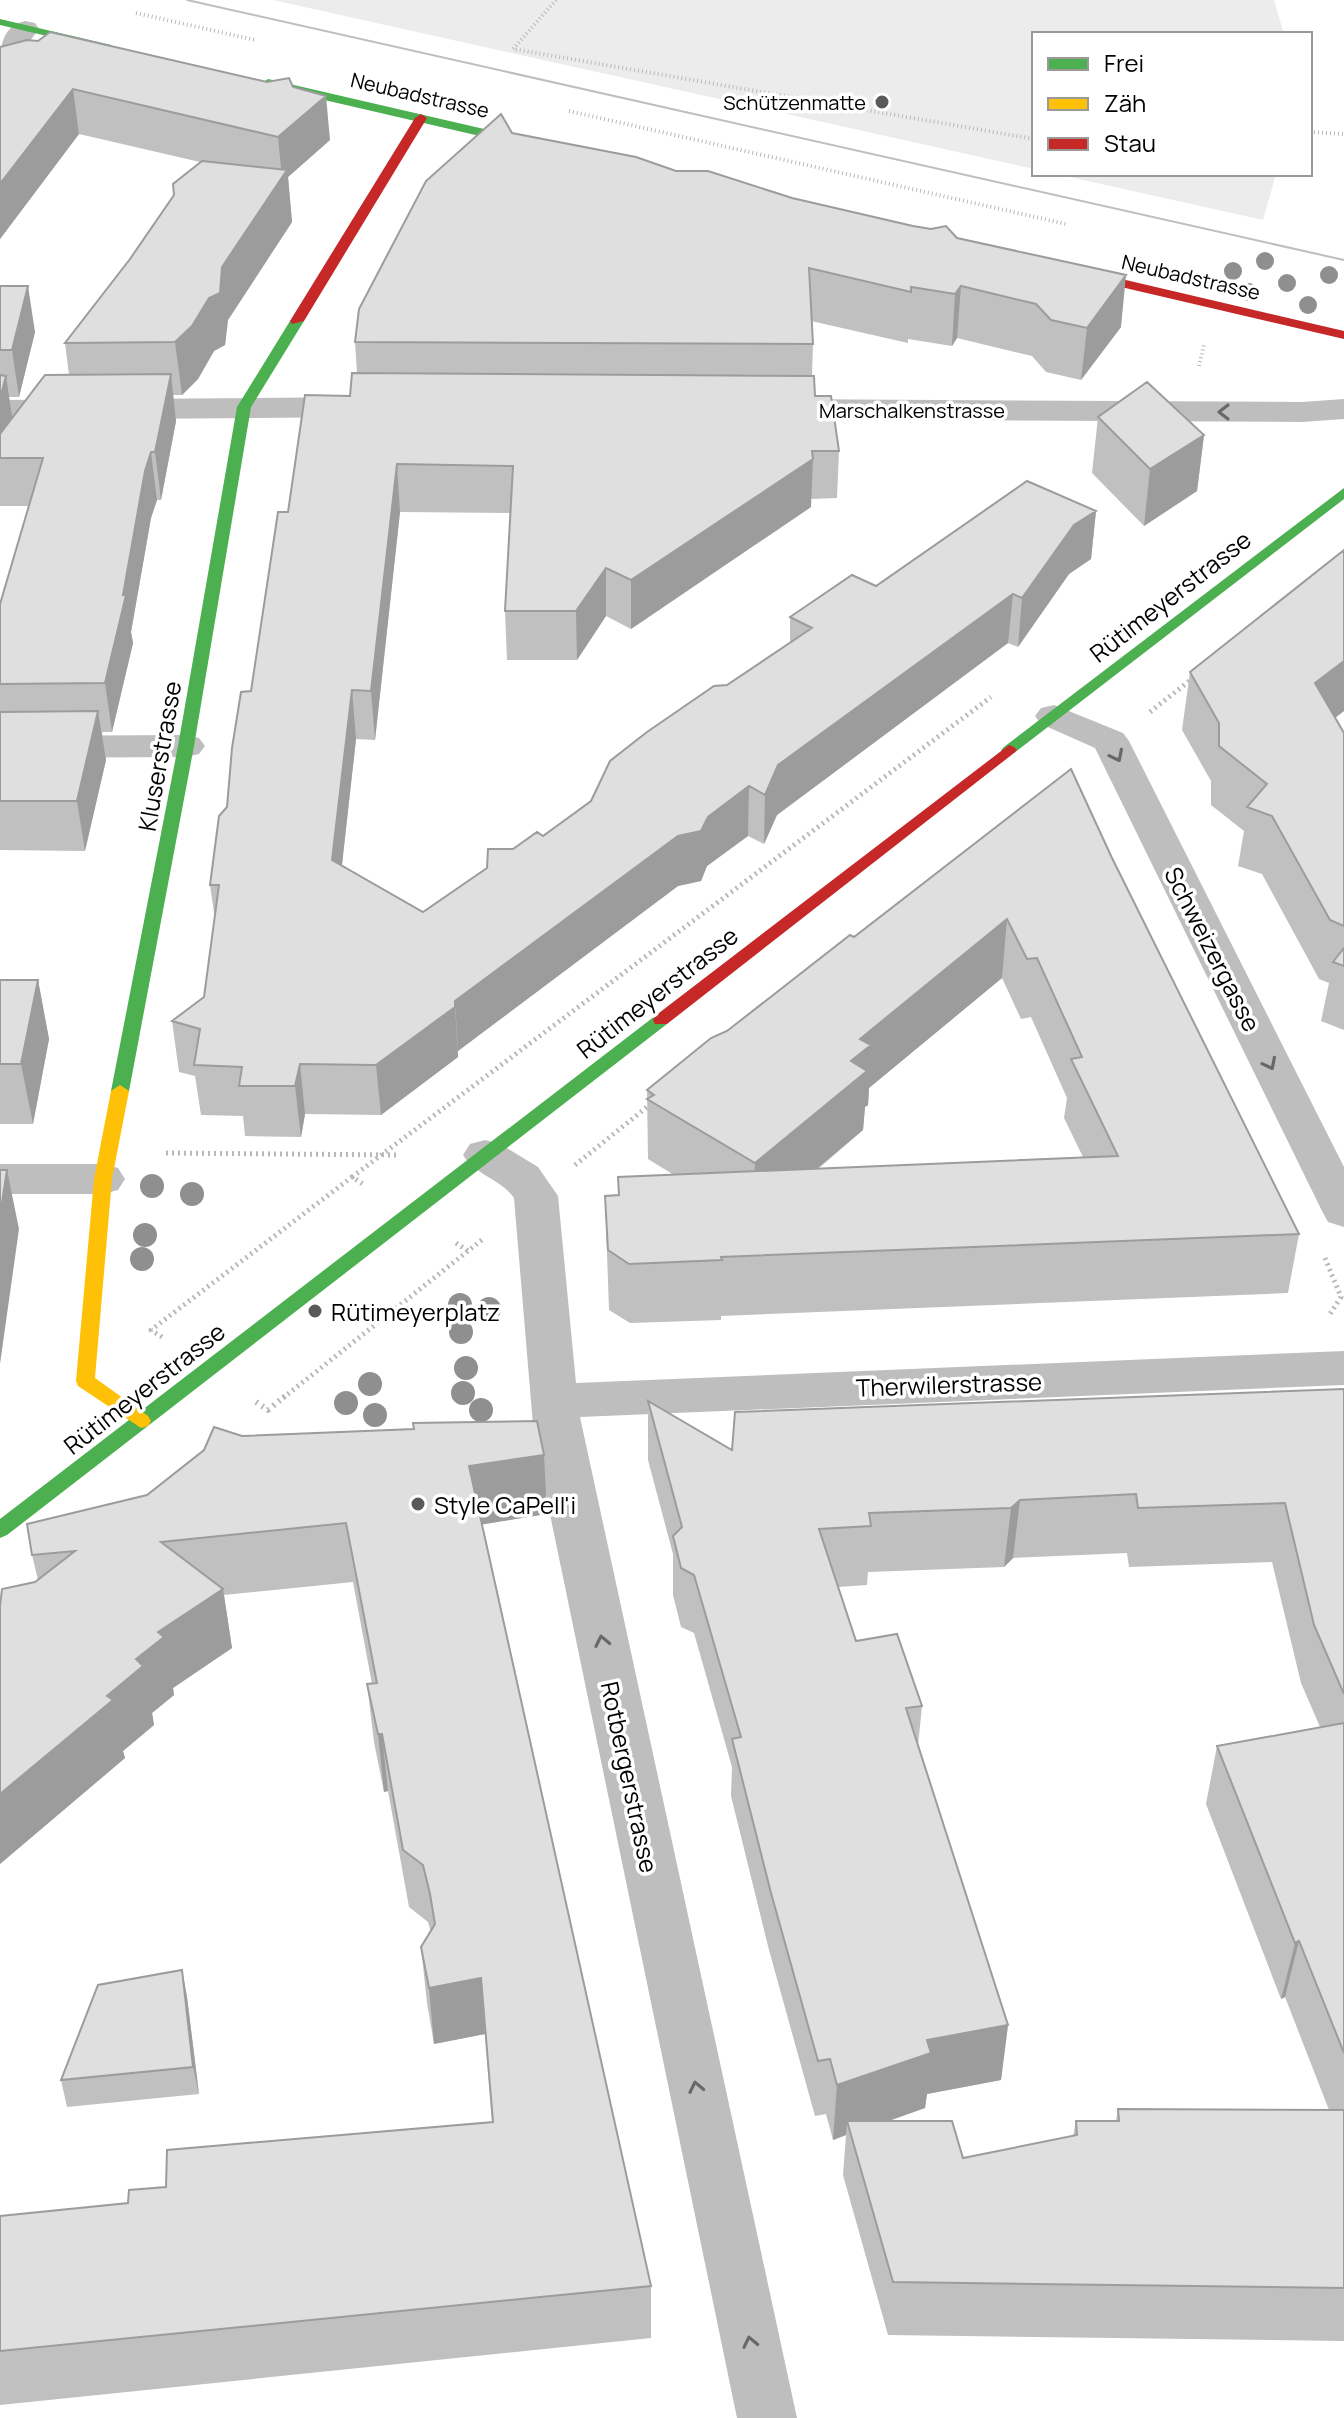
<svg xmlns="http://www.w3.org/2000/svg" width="1344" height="2418" font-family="Manrope,sans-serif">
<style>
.green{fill:#ececec}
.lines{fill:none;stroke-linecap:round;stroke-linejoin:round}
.path-far2{stroke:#b9b9b9;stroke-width:4;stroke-dasharray:1 3;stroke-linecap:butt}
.path-far1{stroke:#b9b9b9;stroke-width:5;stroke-dasharray:2 4;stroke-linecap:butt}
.path{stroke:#b9b9b9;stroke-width:6;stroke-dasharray:2 5;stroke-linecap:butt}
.street{fill:#bebebe;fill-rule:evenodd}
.fast{fill:#4caf50;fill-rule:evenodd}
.slow{fill:#ffc107;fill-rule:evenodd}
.jam{fill:#c62828;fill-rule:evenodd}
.tram{stroke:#bebebe;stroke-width:2}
.tree{fill:#8f8f8f}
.wall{fill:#c0c0c0;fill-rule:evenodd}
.shaded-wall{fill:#9c9c9c}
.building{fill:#dfdfdf;stroke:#9c9c9c;stroke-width:2}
.oneway{stroke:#686868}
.poi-dot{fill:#595959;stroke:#fff;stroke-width:3}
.labels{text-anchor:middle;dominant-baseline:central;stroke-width:7;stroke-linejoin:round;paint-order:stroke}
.far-street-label{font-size:20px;fill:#000;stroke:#fff}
.far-poi-label{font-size:20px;fill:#000;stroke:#fff;text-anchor:end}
.street-label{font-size:24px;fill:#000;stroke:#fff}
.poi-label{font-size:24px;fill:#000;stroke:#fff;text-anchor:start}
</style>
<rect width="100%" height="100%" fill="#fff"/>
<!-- green -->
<path class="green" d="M273 0H1274L1284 34H1034V169Z
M1056 174H1276L1263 220Z"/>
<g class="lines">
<!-- path-far2 -->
<path class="path-far2" d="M556 0 513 49 1034 139
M136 13 255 40
M569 111 1066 224
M1310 132 1344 134
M1199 366 1204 345"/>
<!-- path-far1 -->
<path class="path-far1" d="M1150 712 1193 678
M166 1153 400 1155
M575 1165 652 1103
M352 1177 991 697
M456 1243 468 1251
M1325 1258 1341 1297 1328 1317
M162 1337 151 1330 352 1177 363 1184
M283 1398 483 1239"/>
<!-- path -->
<path class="path" d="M256 1402 268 1410 285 1396"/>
<!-- street -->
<path class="street" d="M25 21 35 23 39 29 10 67 0 70C0 48 1 27 25 21Z
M362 397 374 400 379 407 374 414 362 417 0 420V400Z
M774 399 1302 402 1344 399V419L1302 422 774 419 762 416 757 409 762 402Z
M1054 705 1123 733 1129 741 1344 1167V1227L1328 1222 1322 1211 1095 748 1041 724 1035 716 1041 708Z
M186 735 199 738 205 746 199 754 186 757 0 758V736Z
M485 1140 500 1144 538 1167 558 1196 576 1383 1344 1351V1385L580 1417 797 2418H737L534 1437 514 1198C501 1179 475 1175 463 1155L470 1144Z
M0 1164H103L118 1168 125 1179 118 1190 103 1194H0Z"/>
<!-- fast -->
<path class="fast" d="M0 19 111 45 113 47 107 50 0 25Z
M268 79 540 142 546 146 540 150 264 86 262 83Z
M297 317 304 321 251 407 194 746 129 1091 120 1097 111 1091 178 746 237 407 290 321Z
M1344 488V499L1014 753H1004L1001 750 1004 747Z
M661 1014 667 1016 669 1020 667 1024 7 1535 0 1538V1519L655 1016Z"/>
<!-- slow -->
<path class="slow" d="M120 1085 129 1091 112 1179 95 1378 148 1416 151 1421 148 1426 141 1428 78 1386 76 1381 94 1179 111 1091Z"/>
<!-- jam -->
<path class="jam" d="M421 114 427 118 304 321 292 324 290 321 415 118Z
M1066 266 1344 331V339L1061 273V267Z
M1009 745 1014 747 1017 750 1014 753 667 1024H655L653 1020 655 1016Z"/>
<!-- tram -->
<path class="tram" d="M187 0 1344 260"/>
</g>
<!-- trees -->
<g class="tree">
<circle cx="1265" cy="261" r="9"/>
<circle cx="1233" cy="271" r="9"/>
<circle cx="1329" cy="275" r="9"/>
<circle cx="1287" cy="283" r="9"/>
<circle cx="1249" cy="292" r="9"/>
<circle cx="1308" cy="305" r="9"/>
<circle cx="152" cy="1186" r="12"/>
<circle cx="192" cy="1194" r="12"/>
<circle cx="145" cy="1235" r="12"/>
<circle cx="142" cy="1259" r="12"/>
<circle cx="460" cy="1305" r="12"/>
<circle cx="489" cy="1309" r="12"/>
<circle cx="461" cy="1332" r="12"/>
<circle cx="466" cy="1368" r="12"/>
<circle cx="370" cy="1384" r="12"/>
<circle cx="463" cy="1393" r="12"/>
<circle cx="346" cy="1403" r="12"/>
<circle cx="481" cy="1410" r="12"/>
<circle cx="375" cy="1415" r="12"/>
</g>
<!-- wall -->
<path class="wall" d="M0 47 293 87 330 140 288 177 292 222 228 320 225 345 214 351 198 379 182 395H173L176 421 161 500H157L151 518 131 632 133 643 112 732H102L106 760 85 851 0 850V604L29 506H0V286L35 332 19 397H9L12 418 69 375 65 343 130 259 200 162 79 134 0 239Z
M512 133 792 198 957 238 1121 327 1081 380 1046 372 1032 356 957 338 952 346 908 339V343L811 321 813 344 812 376 815 396 839 451 837 498 811 499V507L631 629 606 616 577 660H507L505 611 511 513 400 512 375 740 356 739 342 865 423 912 513 849 543 836 591 801 727 685 790 643V617L1096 511 1091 559 1069 574 1018 647 1008 643 777 815 764 844 748 836 707 866 701 881 678 886 458 1051V1057L381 1115 305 1114 301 1137 245 1136 243 1116 201 1115 195 1076 179 1072 172 1021 204 997 215 920 210 885 288 512 350 396 357 373 355 342Z
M1098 417 1204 435 1197 491 1144 526 1092 473Z
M1344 550V711L1335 718 1344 733V1030L1321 1021 1329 983 1319 979 1262 874 1238 866 1244 831 1211 805V781L1182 730 1190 672Z
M1112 858 1299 1234 1288 1293 721 1316V1320L630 1323 609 1310 605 1196 618 1195 674 1175 648 1159 647 1090 854 937ZM1002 978 1021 1019 1031 1017 1067 1098 1064 1118 1083 1157 818 1169 863 1130 865 1107 868 1105 869 1088Z
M0 980H38L49 1039 33 1124H0Z
M1344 1389V2341L888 2335 843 2175 846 2135 833 2140 826 2114 815 2116 769 1950 731 1796 732 1767 694 1633 681 1627 673 1595V1554L648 1460V1401L732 1450ZM1127 1553 1129 1567 1272 1562 1301 1683 1320 1727 1217 1746 1206 1804 1281 1999 1285 1997 1329 2110 1118 2109 1116 2121H1076L1073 2136 963 2158 889 2121 925 2108 927 2094 1001 2080 1008 2025 918 1746 922 1706 856 1641 838 1587 867 1585 868 1572 1004 1567 1013 1558Z
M242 1436 547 1514 482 1524 651 2286V2338L0 2405V2216L128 2203 166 2187 492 2122 485 2034 434 2044 427 2003 421 1947 431 1932 428 1922 409 1907 388 1791 384 1792 374 1742 367 1684H372L353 1582 224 1595 232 1648 173 1688 174 1695 152 1713 154 1725 123 1751 125 1758 0 1864V1606L38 1580 32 1555 147 1495Z
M182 1970 187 1997 199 2094 67 2107 61 2080Z"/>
<!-- shaded-wall -->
<path class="shaded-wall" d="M73 89 79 134 0 239V184Z
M326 96 330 140 288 177 292 222 228 320 225 345 214 351 198 379 182 395 175 342 222 267 282 178 278 137Z
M1126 275 1121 327 1081 380 1087 328Z
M28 286 35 332 19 397 12 350Z
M961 286 957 338 952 346 955 294Z
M171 374 176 421 161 500 155 452Z
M6 376 13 423 0 458V399Z
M1204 435 1197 491 1144 526 1150 469Z
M151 452 157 500 151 518 131 632 133 643 112 732 105 683 145 471Z
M813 459 811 507 631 629V580Z
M397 464 400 512 375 740 371 691Z
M1096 511 1091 559 1069 574 1018 647 1022 598 1074 525Z
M606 568V616L577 660 576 611Z
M1013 594 1008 643 777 815 764 844 765 795 778 765Z
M1344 661V711L1305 741 1315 683Z
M352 690 356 739 337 909 332 860Z
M98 711 106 760 85 851 77 801Z
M749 786 748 836 707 866 701 881 678 886 458 1051 455 1001 678 836 708 817Z
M1007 919 1002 978 869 1088 868 1105 865 1107 863 1130 753 1222 755 1163 851 1061 860 1039Z
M38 980 49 1039 33 1124 21 1064Z
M455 1007 458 1057 381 1115 376 1065Z
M300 1064 305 1114 301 1137 295 1086Z
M7 1170 19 1229 0 1364V1216Z
M544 1455 547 1514 473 1526 469 1466Z
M1020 1500 1013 1558 1004 1567 1011 1508Z
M223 1589 232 1648 173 1688 174 1695 152 1713 154 1725 123 1751 125 1758 0 1864V1794L107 1696 158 1632Z
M378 1734H382L388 1791 384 1792Z
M1299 1941 1285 1997 1281 1999 1295 1943Z
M182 1970 187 1997 199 2094 193 2067Z
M481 1978 485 2034 434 2044 429 1988Z
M1008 2025 1001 2080 927 2094 925 2108 851 2134 847 2121 846 2135 833 2140 837 2085 927 2040Z"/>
<!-- building -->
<path class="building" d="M50 32 267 82 289 78 293 87 326 96 278 137 73 89 0 184V47L27 40 38 41Z
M501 114 512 133 636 157 676 171H708L792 198 913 226 931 229 946 226 957 238 1126 275 1087 328 1051 320 1036 304 961 286 955 294 911 287V292L809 268 813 344 355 342 359 309 426 181Z
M202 161 287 170 222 267 220 293 209 298 192 326 175 342 65 343 130 259 174 195 173 184Z
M0 286H28L12 350H0Z
M352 373 814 376 815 396H831L839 451H812L813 459 631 580 606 568 576 611H505L513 466 397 464 371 691 352 690 332 860 423 912 487 868 488 849H513L537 832 543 836 591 801 610 761 647 732 714 686 727 685 812 628 790 617 852 575 876 586 1027 481 1096 511 1074 525 1022 598 1013 594 778 765 765 795 749 786 708 817 701 831 678 836 455 1001V1007L376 1065 300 1064 295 1086H239L242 1067 194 1065 200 1029 172 1021 204 997 219 885H210L219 816 227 807 232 748 241 692 251 691 278 512H288L305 395 350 396Z
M171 374 155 452H151L145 471 123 595H126L105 683 0 684V604L43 458H0V434L45 375Z
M0 375 6 376 0 399Z
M1147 382 1204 435 1150 469 1098 417Z
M1344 550V661L1315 683 1344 733V926L1330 920 1272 816 1247 807 1267 784 1219 746V723L1190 672Z
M98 711 77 801H0V712Z
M1071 769 1112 858 1299 1234 721 1257 722 1260 629 1264 608 1250 605 1196 619 1195 618 1177 1118 1156 1071 1059 1082 1057 1037 958 1027 959 1007 919 860 1039 871 1045 851 1061 867 1071 755 1163 647 1099 654 1095 647 1090 711 1038 727 1031 850 935 854 937Z
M1344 948V966L1333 962Z
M0 980H38L21 1064H0Z
M0 1170H7L0 1216Z
M1344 1389V1694L1314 1625 1285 1503 1138 1508 1136 1494 1020 1500 1011 1508 869 1513 871 1526 819 1529 856 1641 897 1634 922 1706 906 1708 1008 2025 927 2040 931 2053 837 2085 830 2059 818 2061 771 1893 732 1739 741 1737 694 1575 681 1568 673 1536 682 1527 648 1401 732 1450 735 1412Z
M537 1421 544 1455 469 1466 651 2286 0 2351V2216L128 2203 129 2190 166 2187 167 2150 493 2122 481 1978 429 1988 421 1947 435 1924 430 1894 423 1865 403 1850 382 1734H378L367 1684 377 1683 346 1523 161 1542 223 1589 158 1632 164 1637 136 1659 143 1666 107 1696 113 1700 0 1794V1606L2 1589 35 1582 75 1551 32 1555 27 1524 147 1495 204 1450 214 1427 242 1436 414 1429 413 1423Z
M1344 1723V2053L1299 1941 1295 1943 1217 1746Z
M182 1970 193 2067 61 2080 98 1985Z
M1118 2109 1344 2110V2288L893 2282 847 2121H952L963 2158 1077 2135 1076 2121H1119Z"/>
<!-- one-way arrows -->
<defs><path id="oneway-chevron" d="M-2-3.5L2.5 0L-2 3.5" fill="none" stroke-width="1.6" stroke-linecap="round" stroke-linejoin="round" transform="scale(2)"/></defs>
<g class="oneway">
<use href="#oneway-chevron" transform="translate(1224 412) rotate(-180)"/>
<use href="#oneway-chevron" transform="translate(1117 756) rotate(63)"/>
<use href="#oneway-chevron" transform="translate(1270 1064) rotate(63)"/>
<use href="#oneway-chevron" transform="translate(602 1641) rotate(-102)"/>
<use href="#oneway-chevron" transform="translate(696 2087) rotate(-102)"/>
<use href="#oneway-chevron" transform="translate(750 2342) rotate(-102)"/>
</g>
<!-- markers -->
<g class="poi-dot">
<circle cx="882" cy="102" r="8"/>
<circle cx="315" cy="1311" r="8"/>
<circle cx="418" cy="1504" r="8"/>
</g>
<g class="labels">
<!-- far-street labels -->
<g class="far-street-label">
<text transform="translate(420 95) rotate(13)">Neubadstrasse</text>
<text transform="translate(1191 277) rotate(13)">Neubadstrasse</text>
<text x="912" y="410">Marschalkenstrasse</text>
</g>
<!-- far-poi labels -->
<g class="far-poi-label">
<text x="866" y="102">Schützenmatte</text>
</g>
<!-- street labels -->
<g class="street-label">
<text transform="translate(1170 596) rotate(-38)">Rütimeyerstrasse</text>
<text transform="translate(159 756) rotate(-80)">Kluserstrasse</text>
<text transform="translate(1213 949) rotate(63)">Schweizergasse</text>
<text transform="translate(657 992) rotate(-38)">Rütimeyerstrasse</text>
<text transform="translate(949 1384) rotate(-2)">Therwilerstrasse</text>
<text transform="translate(144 1388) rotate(-38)">Rütimeyerstrasse</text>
<text transform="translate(630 1777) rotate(78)">Rotbergerstrasse</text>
</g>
<!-- poi labels -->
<g class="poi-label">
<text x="331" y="1311">Rütimeyerplatz</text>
<text x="434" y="1504">Style CaPell'i</text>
</g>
</g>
<!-- legend -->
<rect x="1032" y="32" width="280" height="144" fill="#ffffff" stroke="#999999" stroke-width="2"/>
<rect x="1048" y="58" width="40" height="12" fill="#4caf50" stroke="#999999" stroke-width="2"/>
<text x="1104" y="72" font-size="24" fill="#000000">Frei</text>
<rect x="1048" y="98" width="40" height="12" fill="#ffc107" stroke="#999999" stroke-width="2"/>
<text x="1104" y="112" font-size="24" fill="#000000">Zäh</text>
<rect x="1048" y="138" width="40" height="12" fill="#c62828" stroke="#999999" stroke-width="2"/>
<text x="1104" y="152" font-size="24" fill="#000000">Stau</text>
</svg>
